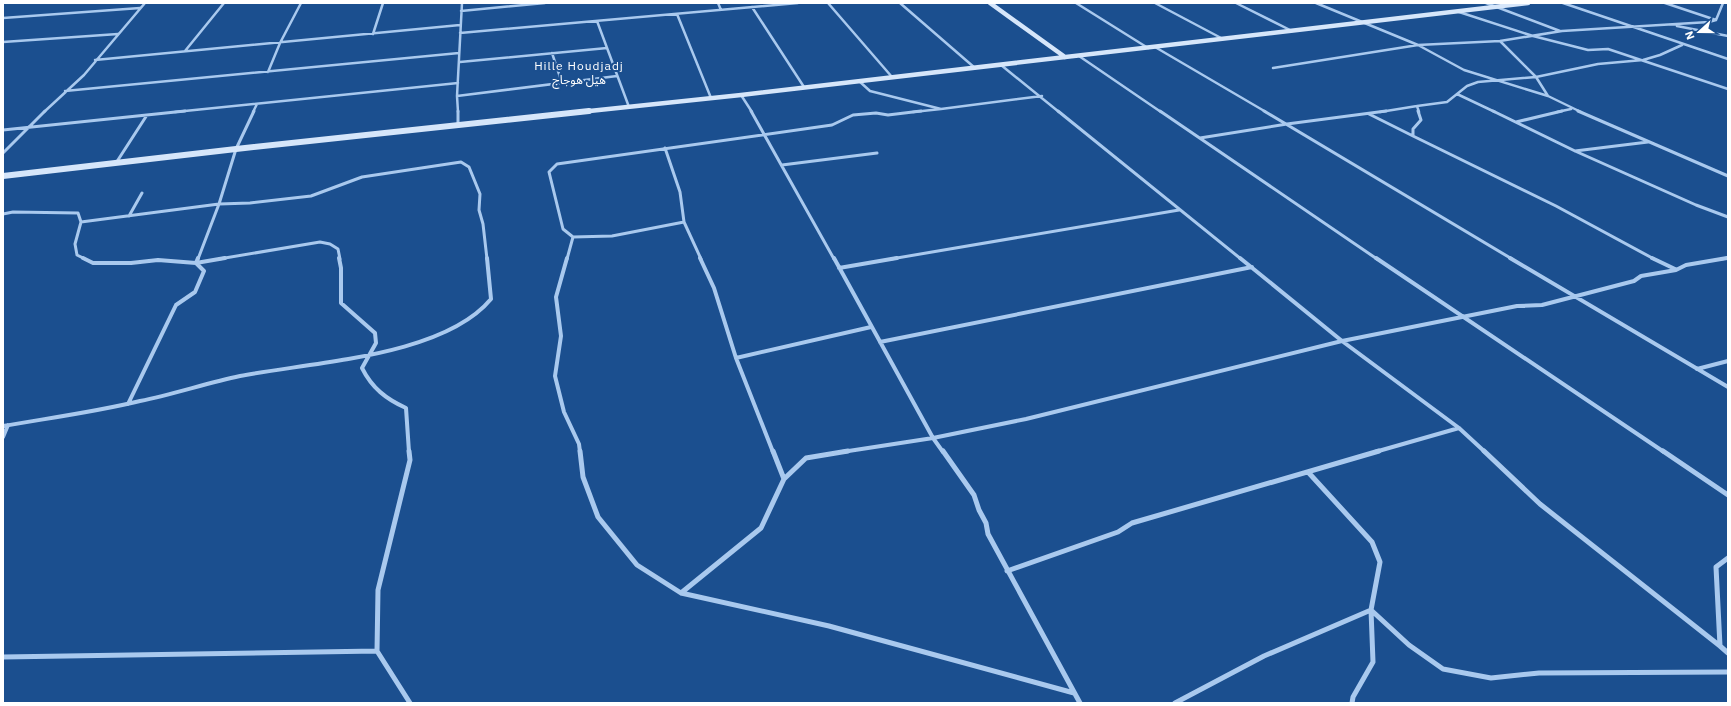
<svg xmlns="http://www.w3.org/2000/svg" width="1731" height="706" font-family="'IBM Plex Sans','Noto Sans Arabic',sans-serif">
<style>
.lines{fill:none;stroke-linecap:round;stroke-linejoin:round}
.street-far3{stroke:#a9c9ee;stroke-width:2.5}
.street-far2{stroke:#a9c9ee;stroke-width:3}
.street-far1{stroke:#a9c9ee;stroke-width:4}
.street{stroke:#a9c9ee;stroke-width:5}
.secondary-far1{stroke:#d6e6fa;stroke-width:4.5}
.secondary{stroke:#d6e6fa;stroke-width:6}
.labels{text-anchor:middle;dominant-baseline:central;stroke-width:4;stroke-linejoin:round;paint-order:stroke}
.far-neighbourhood-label{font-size:12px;letter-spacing:1px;fill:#fff;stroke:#1b4f8f}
</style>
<rect width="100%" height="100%" fill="#1b4f8f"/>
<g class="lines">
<!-- street-far3 -->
<path class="street-far3" d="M718 3 721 10
M828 3 892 77
M900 3 975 68
M1076 3 1148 48
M1155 3 1223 39
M1236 3 1292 31
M1316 3 1418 45 1464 70 1548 96 1581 112
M1486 3 1560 31
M1563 3 1728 59
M1665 3 1716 20
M752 7 804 87
M461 11 545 3
M1459 12 1533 36 1588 50 1608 49 1728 89
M677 14 711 98
M3 18 140 8
M597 21 629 107
M1677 26 1728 36
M460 33 798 3
M373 34 383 3
M1500 41 1536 77 1548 96
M3 42 118 34
M1155 47 1266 112
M185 51 224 3
M552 53 562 83
M1079 56 1161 112
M95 60 460 25
M460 62 607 48
M1001 65 1059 112
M1273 68 1418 45 1500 41 1562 31 1709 22 1716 20 1723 3
M268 72 280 43 301 3
M859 81 870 91 941 109 1042 96
M65 91 459 53
M1457 94 1495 112
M741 95 752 112
M457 96 617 76
M44 112 84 75 145 3
M175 112 458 83
M253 112 257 104
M458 112 457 96 462 3
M913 112 941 109
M1380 112 1417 106
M1419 112 1417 106 1447 102 1467 86 1478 82 1536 77 1598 64 1643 60 1660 55 1682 45
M1557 112 1571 109"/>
<!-- street-far2 -->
<path class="street-far2" d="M458 111V125
M751 111 834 259
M1058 111 1241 259
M1160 111 1377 259
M1264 111 1512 259
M1418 111 1421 120 1413 129V136L1556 206 1654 259
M1493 111 1575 151 1696 205 1728 217
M1578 111 1728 176
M1369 114 1413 136
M1516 122 1562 111
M3 130 185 111
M1200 138 1287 124 1386 111
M665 148 680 192 684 222 701 259
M1575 151 1648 142
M3 153 45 111
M116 163 147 115
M782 165 877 153
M3 214 13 212 78 213 81 222 75 244 77 255 85 259
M129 216 142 193
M81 222 219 204 250 203 311 196 362 177 461 162 469 167 480 194 479 210 483 224 487 259
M684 222 612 236 573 237 563 229 549 172 557 164 832 125 853 115 876 113 888 115 921 111
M198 259 219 204 236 149 254 111
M219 259 320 242 330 244 338 249 340 259
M567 259 573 237
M891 259 1179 210
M1721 259 1728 258"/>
<!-- street-far1 -->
<path class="street-far1" d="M83 258 93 263H131L158 260 196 263 225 258
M339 258 341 268V303L375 333 376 343 362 368C372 388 386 399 406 408L409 452
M567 258 556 297 561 336 555 376 564 412 579 444 580 452
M700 258 714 288 736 358 773 452
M834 258 933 438 943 452
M1240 258 1342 341 1459 428 1485 452
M1376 258 1664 452
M1510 258 1728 387
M1652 258 1675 269
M839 268 897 258
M880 342 1252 267
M736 358 871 327
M1697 369 1728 361
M128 404 176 305 195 292 204 271 196 263 198 258
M3 426C49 418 95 412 140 401 174 394 207 383 240 376 311 362 443 357 491 299L487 258
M3 437 8 425
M842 452 933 438 1026 419 1342 341 1517 306 1542 305 1634 281 1641 276 1676 270 1686 265 1727 258
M1375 452 1459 428"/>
<!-- street -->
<path class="street" d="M409 451 410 460 378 590 377 651 410 703
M580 451 583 477 598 517 637 565 681 593 829 626 1074 693
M773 451 784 479
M943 451 974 495 979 510 986 523 988 534 1080 703
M1484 451 1540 504 1720 646 1716 567 1728 558
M1663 451 1728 495
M1308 472 1372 542 1380 562 1371 610 1373 662 1353 697 1352 703
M1007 571 1118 532 1132 523 1379 451
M681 593 761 528 784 479 806 458 848 451
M1720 646 1728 653
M3 657 377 651
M1175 703 1264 656 1371 610 1409 645 1443 669 1491 678 1539 673 1728 672"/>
<!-- secondary-far1 -->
<path class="secondary-far1" d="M990 3 1065 57
M580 112 741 95 1528 3"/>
<!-- secondary -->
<path class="secondary" d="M3 176 236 149 589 111"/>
</g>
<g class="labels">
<!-- far-neighbourhood labels -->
<g class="far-neighbourhood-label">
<text x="579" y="65">Hille Houdjadj<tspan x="579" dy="14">هيل هوجاج</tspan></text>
</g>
</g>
<!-- border -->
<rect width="1731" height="706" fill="none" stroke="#ffffff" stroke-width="8"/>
<!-- north arrow -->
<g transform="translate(1699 32) rotate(249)" stroke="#1b4f8f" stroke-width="3" paint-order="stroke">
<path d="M0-3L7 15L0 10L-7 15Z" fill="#ffffff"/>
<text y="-6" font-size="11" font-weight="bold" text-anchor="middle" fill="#ffffff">N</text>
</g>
</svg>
